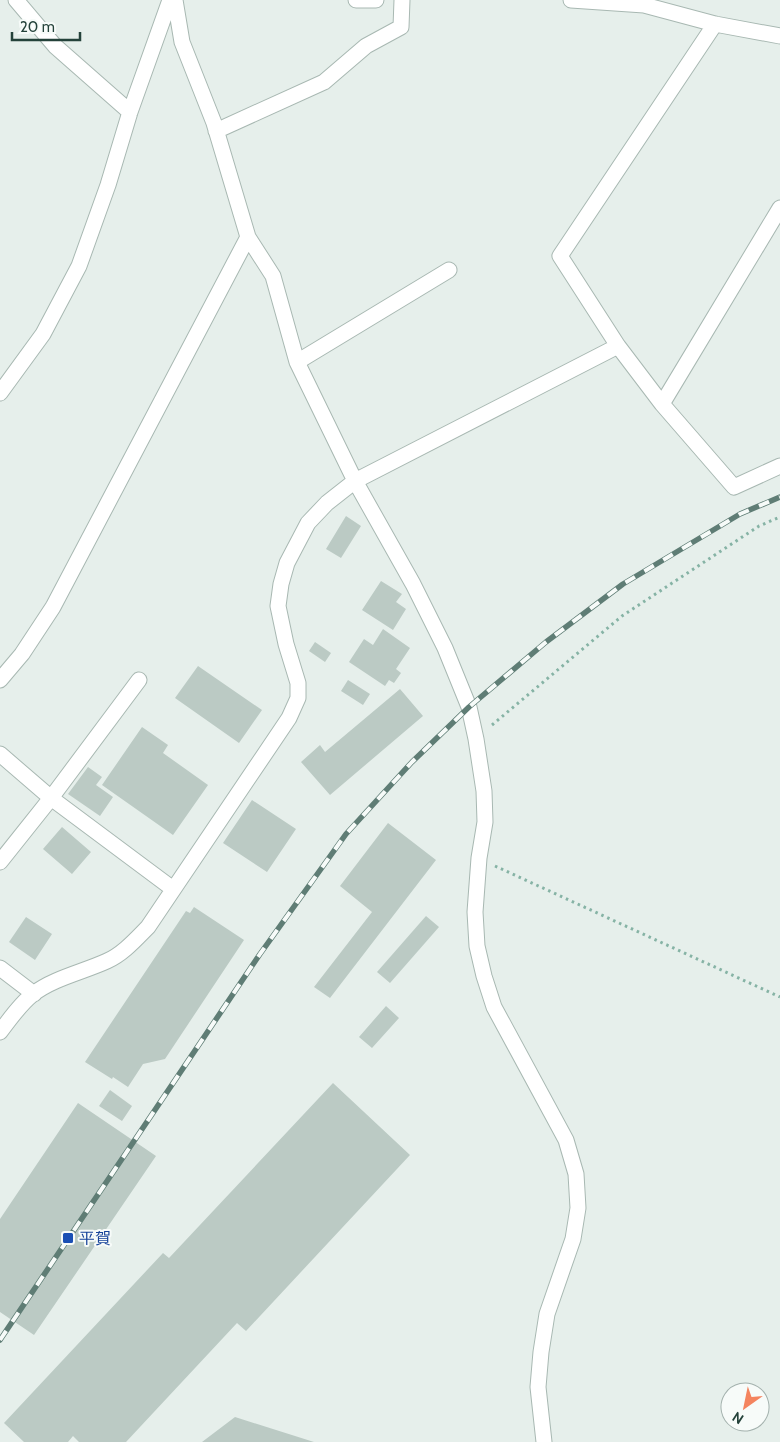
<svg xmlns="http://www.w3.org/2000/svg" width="780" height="1442" font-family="Cabin,'Noto Sans JP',sans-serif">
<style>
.building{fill:#bbcac4}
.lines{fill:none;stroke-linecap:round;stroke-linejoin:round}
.minor-casing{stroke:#a8b8b2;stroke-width:17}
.path{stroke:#86b3a5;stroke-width:3;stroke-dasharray:2.5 4;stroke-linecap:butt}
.minor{stroke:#fff;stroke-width:15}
.rail-casing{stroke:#5f7d75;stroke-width:5.5}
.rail{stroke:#f7fbf9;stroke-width:4;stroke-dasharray:11;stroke-linecap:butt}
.transit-dot{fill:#1a4fb4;stroke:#f7fbf9;stroke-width:2}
.labels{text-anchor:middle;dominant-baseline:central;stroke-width:4;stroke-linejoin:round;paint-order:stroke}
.transit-label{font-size:16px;fill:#164399;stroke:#f7fbf9;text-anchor:start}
</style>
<rect width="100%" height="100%" fill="#e6efeb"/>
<!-- building -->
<path class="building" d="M346 516 361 526 341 558 326 549Z
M381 581 402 594 396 602 406 609 393 630 362 610Z
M383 629 410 648 396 669 401 673 394 683 389 680 385 686 349 662 364 639 373 645Z
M315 642 331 653 325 662 309 651Z
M198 666 262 710 239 743 175 698Z
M348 680 370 694 363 705 341 691Z
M400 689 423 716 330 795 301 762 320 745 325 752Z
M142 727 168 745 163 753 208 785 173 835 102 785Z
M88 767 102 777 96 785 113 797 100 816 68 794Z
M252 800 296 829 267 872 223 843Z
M388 823 436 860 330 998 314 987 372 912 340 886Z
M62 827 91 852 72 874 43 849Z
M194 907 244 940 165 1059 143 1064 128 1087 113 1077 112 1079 85 1062 186 911 190 913Z
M426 916 439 927 390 983 377 972Z
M26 917 52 934 35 960 9 942Z
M386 1006 399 1018 372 1048 359 1037Z
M333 1083 410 1155 246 1331 237 1323 126 1442H79L73 1436 68 1442H24L4 1423 163 1253 169 1258Z
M110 1090 132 1106 122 1121 99 1106Z
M78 1103 156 1156 34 1335 0 1312V1219Z
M235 1417 314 1442H202Z"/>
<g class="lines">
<defs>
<path id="minor" d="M16 0 55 46 130 112
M175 0 182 42 214 123 248 237 273 276 297 362 355 481 413 584 445 648 469 707 476 739 484 791 485 822 479 858 475 912 477 946 484 976 494 1007 566 1140 576 1174 578 1208 573 1239 547 1314 541 1352 538 1387 544 1442
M356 0H376
M571 0 644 5 715 24 780 36
M715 24 560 256 618 346 662 404 734 487 780 466
M216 131 324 82 366 46 401 27 402 0
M297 362 449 270
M0 393 43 334 79 266 108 185 130 112 170 0
M662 404 780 208
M0 680 22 654 53 607 248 237
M0 754 51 798 173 889
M0 862 51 798 139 680
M0 968 34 994
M0 1032C10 1019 20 1004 33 994 54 978 83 972 107 961 123 954 136 939 148 927L289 718 298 698V683L286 644 278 606 281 584 287 563 308 523 327 503 355 481 618 346"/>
</defs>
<!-- minor casing -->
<use href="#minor" class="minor-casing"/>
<!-- path -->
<path class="path" d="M492 725 622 616 759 526 780 517
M495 866 780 997"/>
<!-- minor -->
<use href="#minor" class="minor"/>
<defs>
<path id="rail" d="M0 1340 260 954 346 834 412 762 469 707 546 642 623 584 740 514 780 497"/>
</defs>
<!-- rail casing -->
<use href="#rail" class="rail-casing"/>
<!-- rail -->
<use href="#rail" class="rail"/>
</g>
<!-- markers -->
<rect class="transit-dot" x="62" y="1232" width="12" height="12" rx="2.5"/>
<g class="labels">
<!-- transit labels -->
<g class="transit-label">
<text x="79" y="1238">平賀</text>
</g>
</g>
<!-- north arrow -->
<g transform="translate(745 1407) rotate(213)"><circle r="24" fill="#f7fbf9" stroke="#a3b1ad"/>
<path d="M0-4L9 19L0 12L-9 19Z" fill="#f4845f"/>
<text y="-8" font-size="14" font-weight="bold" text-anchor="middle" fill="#24423a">N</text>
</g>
<!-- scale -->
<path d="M12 32v8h68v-8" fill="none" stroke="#24423a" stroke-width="2.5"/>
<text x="20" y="32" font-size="15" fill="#24423a" stroke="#f7fbf9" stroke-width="4" paint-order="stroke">20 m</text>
</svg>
